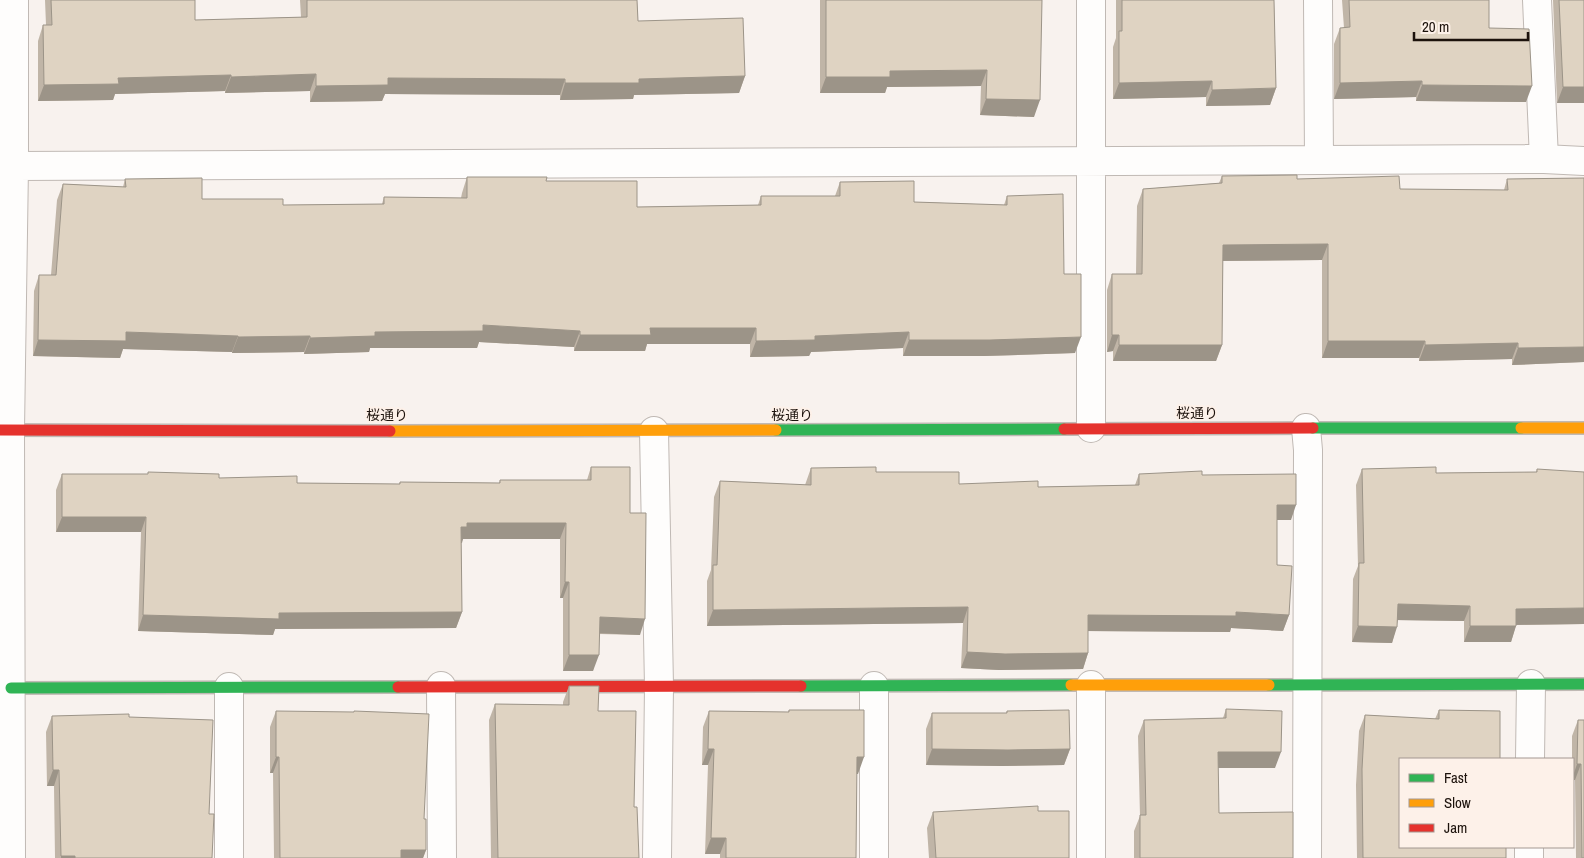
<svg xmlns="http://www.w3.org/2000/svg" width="1584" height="858" font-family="'Archivo Narrow','Noto Sans JP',sans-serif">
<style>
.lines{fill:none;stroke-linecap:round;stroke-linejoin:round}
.street-casing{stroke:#c0b9b4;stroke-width:30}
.fast-casing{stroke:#c0b9b4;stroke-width:14}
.slow-casing{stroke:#c0b9b4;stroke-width:14}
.jam-casing{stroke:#c0b9b4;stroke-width:14}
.street{stroke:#fefdfc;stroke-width:28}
.fast{stroke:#30b455;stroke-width:11}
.slow{stroke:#ff9f0a;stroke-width:11}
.jam{stroke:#e5322d;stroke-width:11}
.wall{fill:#c0b5a7}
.shaded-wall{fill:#9c9488}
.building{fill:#dfd3c2;stroke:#9c9488}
.labels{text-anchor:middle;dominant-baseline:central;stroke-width:4;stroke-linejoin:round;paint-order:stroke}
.street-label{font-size:14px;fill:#1c120c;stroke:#fdf1e9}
</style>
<rect width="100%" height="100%" fill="#f8f2ee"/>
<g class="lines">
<defs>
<path id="street" d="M1091 0V428
M1318 0 1319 160
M1537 0 1544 159
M14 166 1544 159 1584 161
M1306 428 1308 450 1307 858
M654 431 659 686 657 858
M441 686 442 858
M874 686V858
M229 687V858
M1530 759 1531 684
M11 858 10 430 14 166V0
M1091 858V685
M1529 858V847"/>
<path id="fast" d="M1313 428H1521
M776 430 1064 429
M1269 685 1584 684
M801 686 1071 685
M11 688 398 687"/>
<path id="slow" d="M1521 428H1584
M390 431 776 430
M1071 685H1269"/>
<path id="jam" d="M1064 429 1313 428
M0 430 390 431
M398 687 801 686"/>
</defs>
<!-- street casing -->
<use href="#street" class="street-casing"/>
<!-- fast casing -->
<use href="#fast" class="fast-casing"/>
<!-- slow casing -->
<use href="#slow" class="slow-casing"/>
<!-- jam casing -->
<use href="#jam" class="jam-casing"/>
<!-- street -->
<use href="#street" class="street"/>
<!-- fast -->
<use href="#fast" class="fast"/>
<!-- slow -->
<use href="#slow" class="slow"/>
<!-- jam -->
<use href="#jam" class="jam"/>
</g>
<!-- wall -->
<path class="wall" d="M45 0H195V20L301 17 300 0H637L638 21 745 76 739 93 634 95 633 99 560 100V95L385 94 382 101 310 102V91L225 93V91L115 94 113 100 38 101V41L43 25H46Z
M820 0H1042L1034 117 980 115 981 86 887 87 885 93H820Z
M1116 0H1274L1276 88 1270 105 1206 106V97L1113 99V47L1116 38Z
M1342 0H1489V28L1526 102 1416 101V97L1334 99V44L1340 28H1344Z
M1553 0H1584V103H1557Z
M1222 176 1297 179 1400 189 1504 190 1507 179 1584 178V362L1512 365V359L1419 361V358H1322V260L1223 261 1222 345 1216 361H1113V351L1107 352V290L1112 274H1136L1137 206 1143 189 1219 183Z
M467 177 546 181 637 207 758 205 761 196H835L840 182 914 202 1004 205 1007 196 1064 274 1075 353 984 356H903V348L811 352 809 356 750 357V344H647L645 351H574V347L479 342 477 348H370L369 352 304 354V352L232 353V352L123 349 120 358 33 356 34 291 39 275H51L57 200 63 184 123 187 125 179 202 199 283 205 382 204 384 197 461 198 462 193Z
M591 467 630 513 640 635 599 634 593 671H563V598H560V539H463L461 543 462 612 456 628 275 629 273 635 138 631 141 532H56V490L62 474 219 478 297 483 399 484 400 482 499 483 500 480H587Z
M811 468 876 472 959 484 1038 487 1135 485 1139 474 1202 475 1291 520H1277V565L1289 615 1283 631 1231 628 1230 632 1088 631V653L1083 669 999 670 961 668 963 623 707 626V581L711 570 714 497 720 481 805 485Z
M1362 469 1436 473 1536 472 1537 469 1584 624 1516 625 1511 642H1464V621L1398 620 1392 643 1352 642 1353 579 1358 566 1356 485Z
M569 686 598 711 634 807 639 858H491L489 720 495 704 563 705V702Z
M1226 709 1275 768H1218L1219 813 1293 858H1134V831L1140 816 1138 736 1144 720 1223 718Z
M789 710 858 774H856V858H720V854H705L708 765H702L703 727 709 711 788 712Z
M1439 710 1500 711 1400 759 1506 858H1357L1356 785 1359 731 1365 715 1435 719Z
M276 711 424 819 426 850 423 858H274L273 773H270V727Z
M1007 711 1070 749 1064 765 1002 766 926 765V729L932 713H1006Z
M52 716 129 717 209 814 212 858H55L54 786H47L46 732Z
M1578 720H1584V858H1576L1575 780H1573V759H1572V736Z
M1038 811 1069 858H929L927 828 933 812Z"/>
<!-- shaded-wall -->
<path class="shaded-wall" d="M987 70 981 86 887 87 885 93H820L826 77 890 71Z
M316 74 310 91 225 93 231 77Z
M231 75 225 91 115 94 113 100 38 101 44 85 118 78Z
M745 76 739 93 634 95 633 99 560 100 565 83 639 79Z
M388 78 565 79 560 95 385 94 382 101 310 102 316 86Z
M1212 81 1206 97 1113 99 1119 83Z
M1422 81 1416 97 1334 99 1340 83Z
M1422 85 1532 86 1526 102 1416 101Z
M1563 87H1584V103H1557Z
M1276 88 1270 105 1206 106 1212 90Z
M986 99 1040 100 1034 117 980 115Z
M1328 244 1322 260 1217 261 1223 245Z
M483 325 580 331 574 347 479 342 477 348H370L369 352 304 354 310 338 375 332Z
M650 328H756L750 344H647L645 351H574L580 335Z
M126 332 238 336 232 352 123 349 120 358 33 356 38 340Z
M909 332 903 348 811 352 809 356 750 357 756 341 815 336Z
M1112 335H1119L1113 351 1107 352Z
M310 336 304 352 232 353 238 337Z
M1081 337 1075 353 984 356H903L909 340Z
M1328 341H1425L1419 358H1322Z
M1518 343 1512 359 1419 361 1425 345Z
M1119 345H1222L1216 361H1113Z
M1584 347V362L1512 365 1518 348Z
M1277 505H1296L1291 520H1271Z
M62 517H146L141 532H56Z
M467 523H566L560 539H463L462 543 455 542 461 527Z
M565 582H569L563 598H560Z
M1398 604 1470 606 1464 621 1392 620Z
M968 607 963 623 707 626 713 610Z
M1584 608V624L1511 625 1516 609Z
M462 612 456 628 275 629 273 635 138 631 143 615 279 613Z
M1236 612 1289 615 1283 631 1231 628 1230 632 1082 631 1088 615Z
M600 617 645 619 640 635 594 633Z
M1358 626 1397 627 1392 643 1352 642Z
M1470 626H1516L1511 642H1464Z
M967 652 1088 653 1083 669 999 670 961 668Z
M569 655H599L593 671H563Z
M708 749H714L708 765H702Z
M932 749H1070L1064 765 1002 766 926 765Z
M1218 752H1281L1275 768H1212Z
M276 757H279L273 773H270Z
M857 757H864L858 774H851Z
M1577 764H1581L1575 780H1573V776Z
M53 770H59L54 786H47Z
M711 838H726L720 854H705Z
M401 850H426L423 858H398Z
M61 856H75V858H61Z"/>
<!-- building -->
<path class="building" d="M51 0H195V20L307 17V0H637L638 21 743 18 745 76 639 79V83H565V79L388 78V85L316 86V74L231 77V75L118 78 119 84 44 85 43 25H52Z
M826 0H1042L1040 100 986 99 987 70 890 71V77H826Z
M1122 0H1274L1276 88 1212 90V81L1119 83V31H1122Z
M1349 0H1489V28L1529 29 1532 86 1422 85V81L1340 83V28L1350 27Z
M1559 0H1584V87H1563Z
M1297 175V179L1399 176 1400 189 1508 190 1507 179 1584 178V347L1518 348V343L1425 345V341H1328V244L1223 245 1222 345H1119V335H1112V274H1142L1143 189 1222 183V176Z
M467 177H547L546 181H637V207L761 205V196H840V182L914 181V202L1007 205V196L1063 194 1064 274H1081V337L990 340H909V332L815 336V340L756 341V328H650L651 335H580V331L483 325V331L375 332V336L310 338V336L238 337V336L126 332V341L38 340 39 275H56L63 184 126 187 125 179 202 178V199H283V205L384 204V197L467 198Z
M591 467H630V513H646L645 619 600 617 599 655H569V582H565L566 523H467V527H461L462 612 279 613V619L143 615 146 517H62V474H148V472L219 474V478L297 476V483L400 484V482L500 483V480H591Z
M876 467V472H959V484L1038 481V487L1139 485V474L1202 471V475L1296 474V505H1277V565L1292 566 1289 615 1236 612V616L1088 615V653L1005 654 967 652 968 607 713 610V565H717L720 481 811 485V468Z
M1436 467V473L1537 472V469L1584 472V608L1516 609V626H1470V606L1398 604 1397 627 1358 626 1359 563H1364L1362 469Z
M569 686H599L598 711H636L634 807H637L639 858H498L495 704 569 705Z
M1226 709 1282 711 1281 752H1218L1219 813 1293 812V858H1140V815H1146L1144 720 1226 718Z
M789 710H864V757H857L856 858H726V838H711L714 749H708L709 711 789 712Z
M1069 710 1070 749 1008 750 932 749V713H1007V711Z
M1439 710 1500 711V759H1400V847H1506V858H1363L1362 769 1365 715 1439 719Z
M276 711 354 712V711L429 714 424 819H426V850H401V858H280L279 757H276Z
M129 714V717L213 720 209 814H214L212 858H75V856H61L59 770H53L52 716Z
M1578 720H1584V858H1582L1581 764H1577Z
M1038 806V811H1069V858H936L933 812Z"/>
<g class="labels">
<!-- street labels -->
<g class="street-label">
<text x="1197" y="413">桜通り</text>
<text x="387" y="415">桜通り</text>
<text x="792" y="415">桜通り</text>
</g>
</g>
<!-- legend -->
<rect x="1399" y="758" width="175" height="90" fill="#fdf1e9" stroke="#a39891"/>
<rect x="1409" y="774" width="25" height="8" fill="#30b455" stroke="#a39891"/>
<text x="1444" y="783" font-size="15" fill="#1c120c">Fast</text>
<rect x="1409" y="799" width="25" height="8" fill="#ff9f0a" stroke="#a39891"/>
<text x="1444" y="808" font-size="15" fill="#1c120c">Slow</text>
<rect x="1409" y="824" width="25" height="8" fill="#e5322d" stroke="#a39891"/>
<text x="1444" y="833" font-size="15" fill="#1c120c">Jam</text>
<!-- scale -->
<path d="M1414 32v8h114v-8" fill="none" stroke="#1c120c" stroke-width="2.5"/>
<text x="1422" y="32" font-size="15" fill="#1c120c" stroke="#fdf1e9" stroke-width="4" paint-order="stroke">20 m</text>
</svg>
